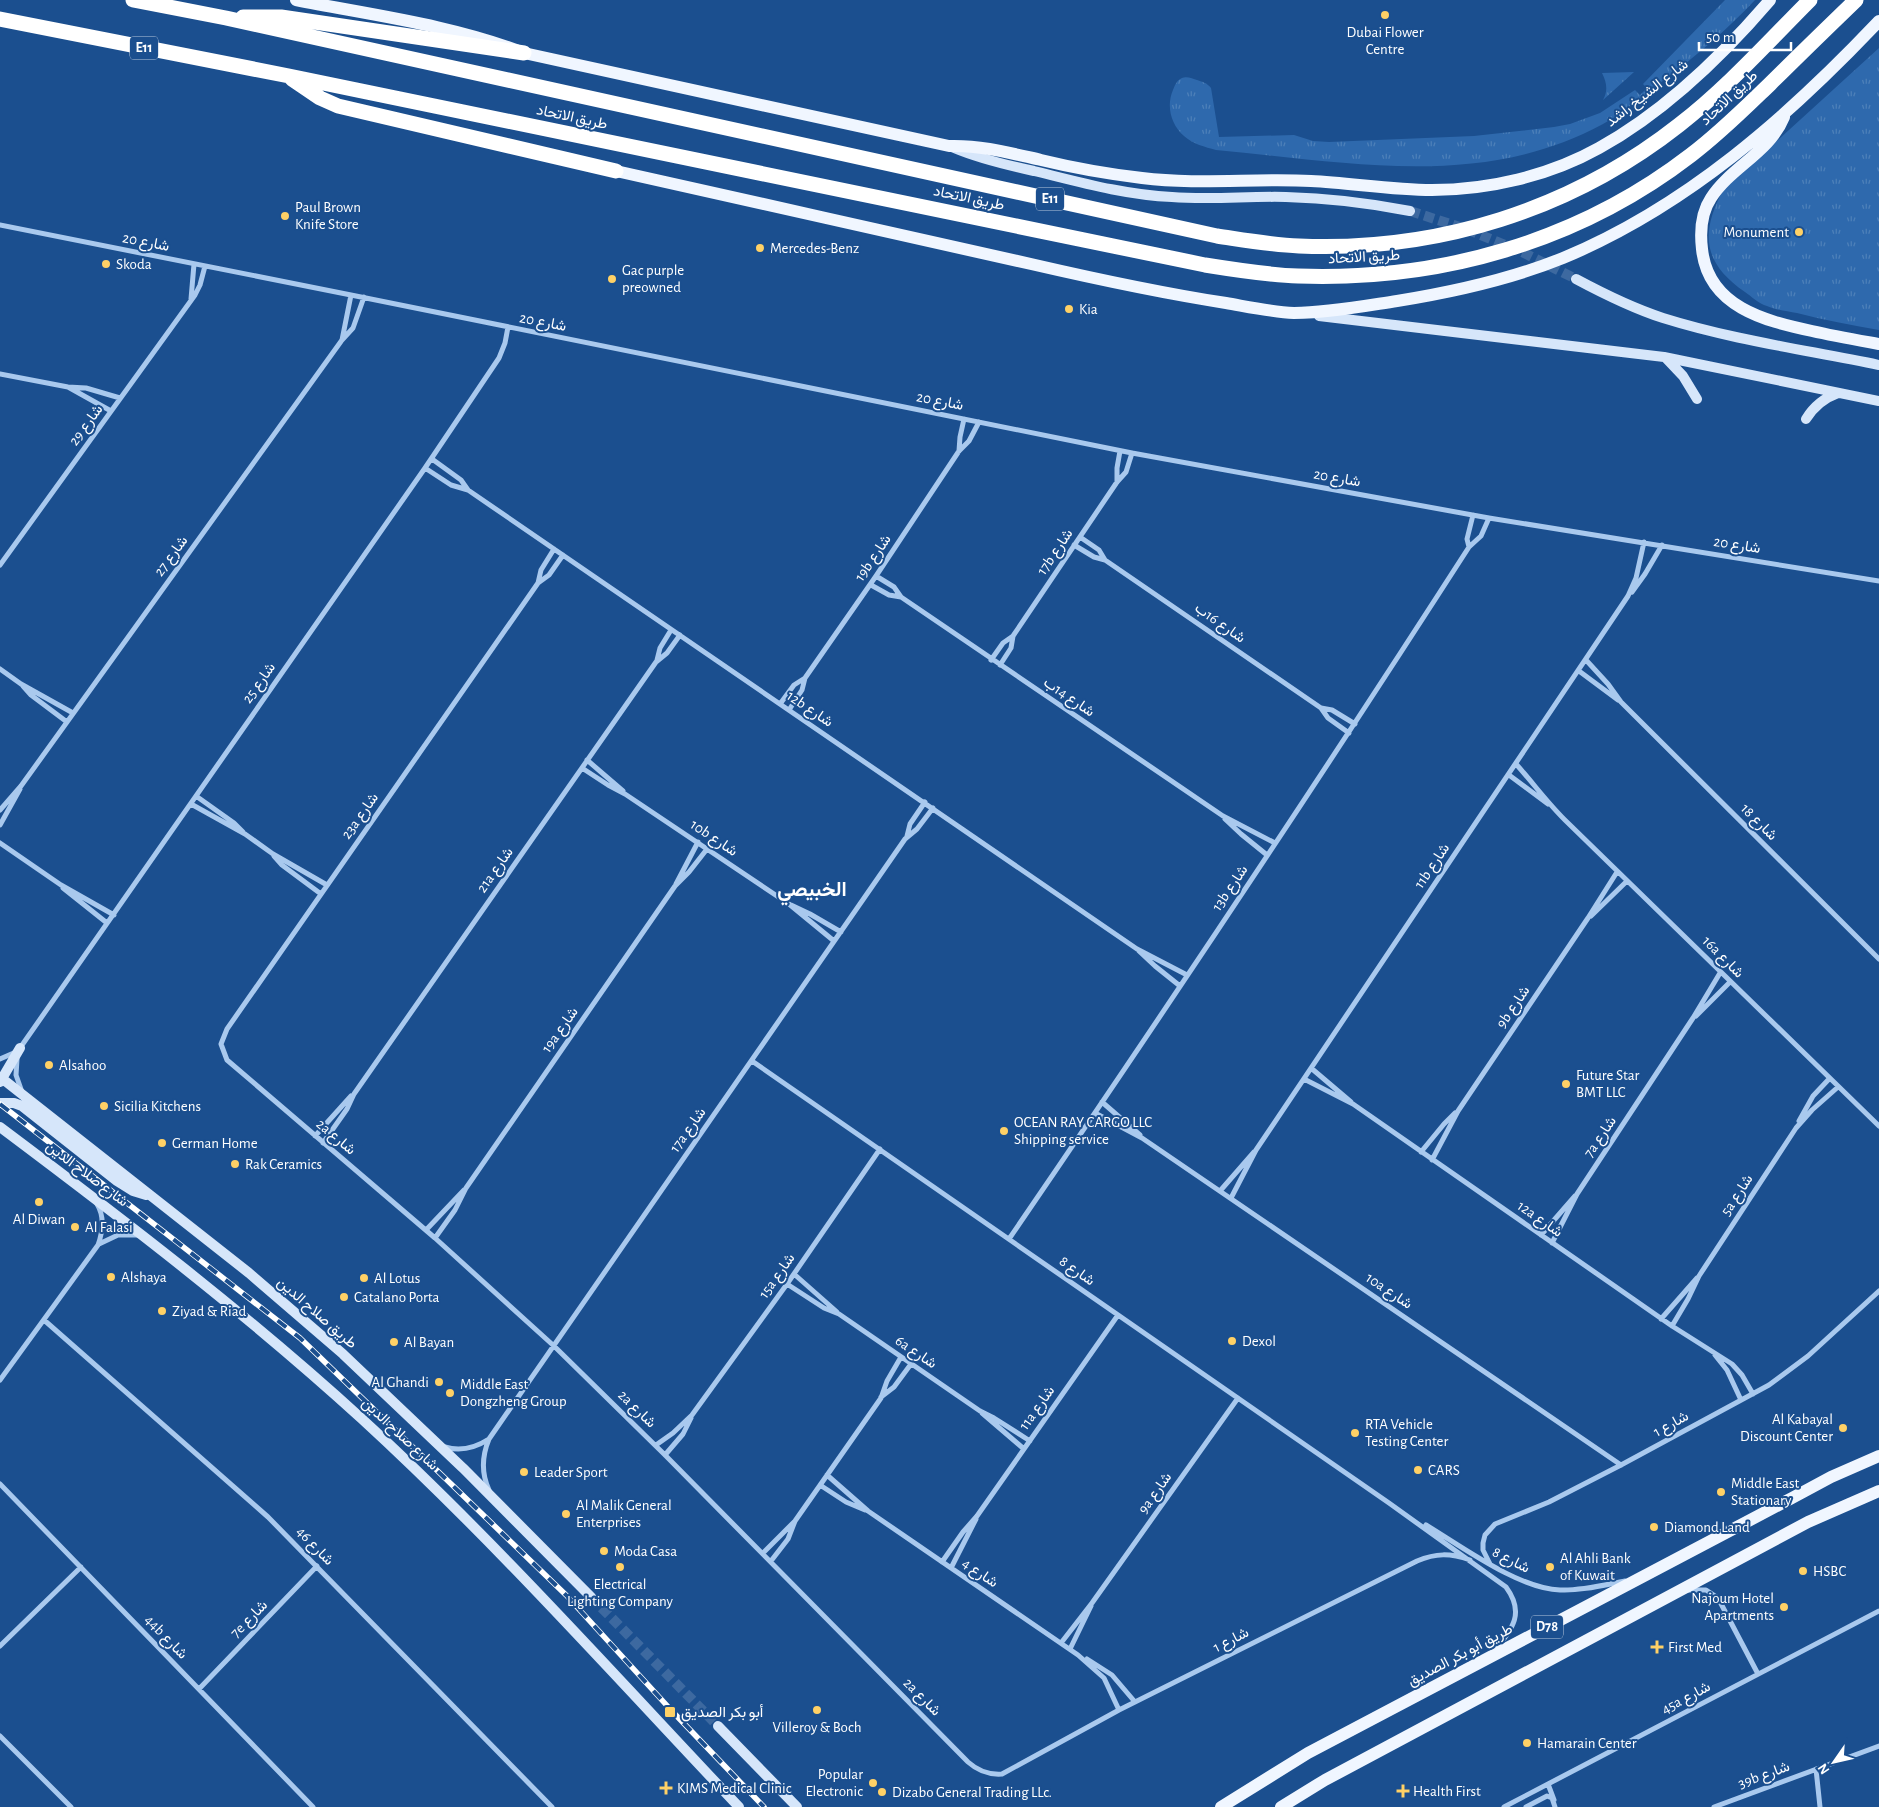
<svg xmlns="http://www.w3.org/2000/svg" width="1879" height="1807" font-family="'Alegreya Sans',Vazirmatn,sans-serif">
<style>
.grass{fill:url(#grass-tufts)}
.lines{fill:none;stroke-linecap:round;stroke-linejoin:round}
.secondary-tunnel{stroke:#3d69a0;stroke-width:10;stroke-dasharray:10 5;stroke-linecap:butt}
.street{stroke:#a9c9ee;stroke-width:5}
.secondary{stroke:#d6e6fa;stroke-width:10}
.primary{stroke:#f0f6ff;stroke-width:12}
.highway{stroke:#fff;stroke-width:15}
.rail-casing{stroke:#fff;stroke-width:5.5}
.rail{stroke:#1b4f8f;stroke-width:4;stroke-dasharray:11;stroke-linecap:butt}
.poi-dot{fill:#ffd166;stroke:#1b4f8f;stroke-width:2}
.labels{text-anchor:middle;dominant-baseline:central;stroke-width:4;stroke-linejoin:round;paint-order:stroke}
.shield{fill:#1b4f8f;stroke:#bbcadd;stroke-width:1}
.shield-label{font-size:14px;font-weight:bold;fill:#fff}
.poi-label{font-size:15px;fill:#fff;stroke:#1b4f8f;text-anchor:start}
.street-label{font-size:15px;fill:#fff;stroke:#1b4f8f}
.district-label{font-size:20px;font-weight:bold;fill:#fff;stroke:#1b4f8f}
</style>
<defs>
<pattern id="grass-tufts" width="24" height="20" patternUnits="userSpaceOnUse" patternTransform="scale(1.25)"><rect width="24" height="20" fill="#2e69ad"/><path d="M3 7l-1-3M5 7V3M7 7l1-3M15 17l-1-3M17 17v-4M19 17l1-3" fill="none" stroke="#4d80b9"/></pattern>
</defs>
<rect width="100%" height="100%" fill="#1b4f8f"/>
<!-- grass -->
<path class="grass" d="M1725 0H1755C1728 29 1696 56 1664 80 1645 95 1625 112 1603 124 1482 190 1347 162 1216 150 1205 147 1193 144 1184 136 1171 125 1166 106 1173 90 1175 85 1177 80 1182 78 1187 76 1193 79 1197 80 1203 82 1207 83 1211 88L1219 137 1294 135 1313 141 1329 142 1474 136 1554 127 1570 124 1600 113 1635 90 1640 95 1647 88 1643 84Z
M1879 48V330C1851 325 1824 320 1797 313 1787 311 1776 310 1767 306 1759 304 1751 296 1745 292 1703 263 1700 234 1723 190Z
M1634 72 1603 100C1608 91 1607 83 1602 73Z"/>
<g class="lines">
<!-- secondary-tunnel -->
<path class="secondary-tunnel" d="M1410 211 1466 229 1520 251 1576 279
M591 1597 718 1726"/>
<!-- street -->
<path class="street" d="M0 225 351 295 1132 453 1489 518 1879 581
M191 299 194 264
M342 340 351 295
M0 374 68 387 86 388 120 398
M68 387 111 411
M959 451 960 437 964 419
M432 459 461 480 468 490 1137 949 1187 975
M425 468 451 485 468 490
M1117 482V468L1120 451
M1080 537 1099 550 1105 560
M1074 545 1094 557 1105 560 1321 708 1332 710 1355 724
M1469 547 1467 539 1473 515
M563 555 549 575 538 583 227 1029 221 1044 227 1060 435 1238 554 1346 665 1455 968 1762C978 1771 988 1775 1002 1774L1119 1710 1417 1561C1436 1553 1450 1553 1470 1560
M0 565 195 295 200 285 205 266
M876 576 894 587 901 597 1223 816 1275 843
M538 583 541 570 554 549
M871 585 889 595 901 597
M1632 592 1645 574 1662 545
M657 660 660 648 671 630
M991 660 1003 643 1013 636
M1586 660 1608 684 1621 702 1879 959
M1000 665 1011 648 1013 636 1117 482 1126 472 1132 453
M0 669 21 684 73 713
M1579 671 1618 700
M23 686 31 695 67 722
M780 704 794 685 805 678
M1321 708 1328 718 1349 733
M789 710 802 690 805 678 876 576 959 451 969 441 979 422
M587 760 623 791
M1516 764C1534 784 1549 805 1568 823L1879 1126
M582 768 608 785 625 794 789 904 834 941
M1509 775 1548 804
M196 796 234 823 243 832
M191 804 245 834 273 854 327 885
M0 810 21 786 342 340 353 328 364 297
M1225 819 1241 834 1267 855
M0 825 20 789
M907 836 910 824 925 802
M0 843 61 885 114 915
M274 856 282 865 321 894
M676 884 698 842
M63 888 107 923
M791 905 810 914 841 932
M1591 916 1627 881
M1139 951 1155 966 1180 986
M1696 1016 1730 982
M20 1048 425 468 499 358 505 343 508 327
M0 1059 16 1052
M17 1059 16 1075 22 1092
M752 1061 1389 1503 1506 1587C1525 1613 1513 1628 1495 1650
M1311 1068 1351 1102
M1304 1079 1353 1104 1672 1326 1732 1364 1742 1375 1753 1394
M1102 1102 1140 1135
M1095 1113 1142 1138 1621 1465
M1799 1121 1813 1096 1829 1079
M315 1136 351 1096
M323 1143 347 1109 354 1094 656 662 667 653 680 635
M1421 1152 1444 1124 1455 1113
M1432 1160 1458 1111 1588 918 1617 872
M1220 1191 1254 1152
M1231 1198 1256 1150 1628 596 1636 578 1644 542
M426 1230 464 1190
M1541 1235 1575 1196
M435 1238 455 1210 466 1188 675 886 689 872 707 849
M1009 1239C1165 1011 1319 780 1469 547L1481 536 1489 518
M1552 1243 1577 1194 1693 1018 1720 973
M99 1244 118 1235H138
M794 1274 837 1312
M787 1284 824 1308 839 1314 980 1411 994 1418 1030 1441
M1661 1319 1697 1278
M44 1320 268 1517 552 1807
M1672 1326 1688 1299 1699 1276 1796 1128 1812 1110 1838 1087
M1715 1355 1727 1370 1741 1400
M0 1380 98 1245C103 1231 105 1217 97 1204
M881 1397 894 1387 911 1364
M982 1413 1024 1449
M656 1445 673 1433 692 1415 787 1284 880 1149
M445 1447C461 1452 475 1448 489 1439
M665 1455 683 1434 691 1418
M827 1475 868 1511 1078 1655 1104 1678 1119 1710
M0 1484 313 1807
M820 1485 846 1502 865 1510
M489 1490C481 1473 482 1456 489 1439L905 839 917 829 933 808
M1426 1525C1461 1546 1519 1589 1560 1590 1581 1591 1604 1585 1625 1581
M763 1553 795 1521 881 1398 887 1381 901 1357
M771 1561 788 1539 795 1521
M942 1562 963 1532 977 1516 1118 1315
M1490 1564 1483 1550V1543L1485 1535 1495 1524 1549 1502 1621 1465 1769 1385 1808 1356 1879 1291
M951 1568 976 1519
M1687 1590H1706L1718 1598 1758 1674
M1061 1643 1092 1603 1238 1398
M0 1646 81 1567
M1070 1649 1091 1606
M1087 1659 1112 1675 1135 1702
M199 1689 317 1566
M0 1736 71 1807
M1816 1769 1820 1807
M1548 1784 1554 1800
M1504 1807 1879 1611
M1526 1807 1547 1796 1552 1798 1555 1807
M1714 1807 1879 1746"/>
<!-- secondary -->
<path class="secondary" d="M954 148C980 159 1006 165 1034 171 1079 182 1125 195 1172 197 1210 200 1248 196 1286 197 1328 198 1369 203 1410 211
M1576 279C1604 294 1632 308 1663 318 1733 340 1807 350 1879 365
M1319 316 1664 357 1879 401
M1665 357 1683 376 1697 399
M1806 419C1814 406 1824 398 1838 393
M0 1077 249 1273 343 1354 463 1468 591 1597
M0 1082 20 1048
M0 1103H14L22 1106 117 1181 133 1191 146 1195
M0 1127C124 1220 247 1314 362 1419 495 1541 615 1676 739 1807
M718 1726 797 1807"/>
<!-- primary -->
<path class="primary" d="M296 0C372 15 452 25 524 53L949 146C981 145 1010 153 1041 160 1074 168 1108 174 1142 178 1198 185 1255 178 1311 181 1352 183 1391 190 1432 190 1488 190 1549 176 1599 148 1664 112 1722 56 1770 0
M1784 117C1770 152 1731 167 1711 198 1701 213 1700 232 1702 249 1708 307 1765 321 1812 331 1834 336 1857 340 1879 344
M616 171C754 202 893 233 1031 264 1096 279 1161 293 1226 303 1249 307 1272 312 1294 313 1327 313 1364 306 1397 301 1453 292 1509 280 1563 258 1686 207 1788 117 1879 21
M1221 1807 1308 1753 1792 1498 1831 1477 1879 1456
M1281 1807 1325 1780 1808 1522 1879 1491"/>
<!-- highway -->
<path class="highway" d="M133 0 226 18 1217 236C1244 240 1272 245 1299 246 1437 252 1571 210 1679 125 1727 88 1768 42 1810 0
M243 17H281L524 53
M0 19 289 76 1205 265C1236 270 1267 275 1298 276 1440 281 1578 242 1691 155 1719 134 1744 109 1770 84 1798 56 1827 28 1856 0
M292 79 320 98 338 106 616 171"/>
<defs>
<path id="rail" d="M0 1104 300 1338 566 1595 671 1710 764 1807"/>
</defs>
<!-- rail casing -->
<use href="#rail" class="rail-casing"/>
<!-- rail -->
<use href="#rail" class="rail"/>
</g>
<!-- markers -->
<g class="poi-dot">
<circle cx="1385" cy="15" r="5"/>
<circle cx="285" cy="216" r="5"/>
<circle cx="1799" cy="232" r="5"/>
<circle cx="760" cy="248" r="5"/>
<circle cx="106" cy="264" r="5"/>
<circle cx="612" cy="279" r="5"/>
<circle cx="1069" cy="309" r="5"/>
<circle cx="49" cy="1065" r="5"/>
<circle cx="1566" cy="1084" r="5"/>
<circle cx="104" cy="1106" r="5"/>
<circle cx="1004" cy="1131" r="5"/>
<circle cx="162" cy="1143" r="5"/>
<circle cx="235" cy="1164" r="5"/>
<circle cx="39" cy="1202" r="5"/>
<circle cx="75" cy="1227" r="5"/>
<circle cx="111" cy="1277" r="5"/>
<circle cx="364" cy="1278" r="5"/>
<circle cx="344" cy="1297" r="5"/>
<circle cx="162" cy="1311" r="5"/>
<circle cx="1232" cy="1341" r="5"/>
<circle cx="394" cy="1342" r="5"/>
<circle cx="439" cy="1382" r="5"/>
<circle cx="450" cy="1393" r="5"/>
<circle cx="1843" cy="1428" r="5"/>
<circle cx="1355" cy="1433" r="5"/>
<circle cx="1418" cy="1470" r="5"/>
<circle cx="524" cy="1472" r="5"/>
<circle cx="1721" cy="1492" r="5"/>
<circle cx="566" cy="1514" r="5"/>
<circle cx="1654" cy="1527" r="5"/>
<circle cx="604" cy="1551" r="5"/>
<circle cx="620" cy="1567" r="5"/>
<circle cx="1550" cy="1567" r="5"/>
<circle cx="1803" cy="1571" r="5"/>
<circle cx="1784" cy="1607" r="5"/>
<path d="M1654.5 1639.5h5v5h5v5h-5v5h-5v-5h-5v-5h5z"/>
<circle cx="817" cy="1710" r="5"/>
<rect x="664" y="1706" width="12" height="12" rx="2.5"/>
<circle cx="1527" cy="1743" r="5"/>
<circle cx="873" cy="1783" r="5"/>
<path d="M663.5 1780.5h5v5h5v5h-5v5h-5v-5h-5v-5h5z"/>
<path d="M1400.5 1783.5h5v5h5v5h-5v5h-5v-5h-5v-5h5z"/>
<circle cx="882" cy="1792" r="5"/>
</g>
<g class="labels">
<!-- shield labels -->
<g class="shield">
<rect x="130" y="36.5" width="28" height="23" rx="4"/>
<rect x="1036" y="187.5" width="28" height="23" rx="4"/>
<rect x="1531" y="1615.5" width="32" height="23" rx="4"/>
</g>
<g class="shield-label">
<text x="144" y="48">E11</text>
<text x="1050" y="199">E11</text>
<text x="1547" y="1627">D78</text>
</g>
<!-- poi labels -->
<g class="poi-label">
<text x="1385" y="32" text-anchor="middle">Dubai Flower<tspan x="1385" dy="17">Centre</tspan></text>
<text x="295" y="207">Paul Brown<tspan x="295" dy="17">Knife Store</tspan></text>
<text x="1789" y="232" text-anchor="end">Monument</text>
<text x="770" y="248">Mercedes-Benz</text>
<text x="116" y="264">Skoda</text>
<text x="622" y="270">Gac purple<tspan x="622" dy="17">preowned</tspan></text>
<text x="1079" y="309">Kia</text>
<text x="59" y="1065">Alsahoo</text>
<text x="1576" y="1075">Future Star<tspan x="1576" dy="17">BMT LLC</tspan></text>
<text x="114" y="1106">Sicilia Kitchens</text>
<text x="1014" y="1122">OCEAN RAY CARGO LLC<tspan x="1014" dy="17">Shipping service</tspan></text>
<text x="172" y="1143">German Home</text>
<text x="245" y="1164">Rak Ceramics</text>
<text x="39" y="1219" text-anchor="middle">Al Diwan</text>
<text x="85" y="1227">Al Falasi</text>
<text x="121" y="1277">Alshaya</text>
<text x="374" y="1278">Al Lotus</text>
<text x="354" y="1297">Catalano Porta</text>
<text x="172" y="1311">Ziyad &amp; Riad</text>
<text x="1242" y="1341">Dexol</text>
<text x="404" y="1342">Al Bayan</text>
<text x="429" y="1382" text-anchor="end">Al Ghandi</text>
<text x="460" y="1384">Middle East<tspan x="460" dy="17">Dongzheng Group</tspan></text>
<text x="1833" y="1419" text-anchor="end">Al Kabayal<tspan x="1833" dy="17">Discount Center</tspan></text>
<text x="1365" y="1424">RTA Vehicle<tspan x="1365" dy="17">Testing Center</tspan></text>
<text x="1428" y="1470">CARS</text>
<text x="534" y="1472">Leader Sport</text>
<text x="1731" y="1483">Middle East<tspan x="1731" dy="17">Stationary</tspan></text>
<text x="576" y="1505">Al Malik General<tspan x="576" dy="17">Enterprises</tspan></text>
<text x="1664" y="1527">Diamond Land</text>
<text x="614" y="1551">Moda Casa</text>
<text x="1560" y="1558">Al Ahli Bank<tspan x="1560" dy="17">of Kuwait</tspan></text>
<text x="1813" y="1571">HSBC</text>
<text x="620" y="1584" text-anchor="middle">Electrical<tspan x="620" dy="17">Lighting Company</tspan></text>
<text x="1774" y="1598" text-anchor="end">Najoum Hotel<tspan x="1774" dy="17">Apartments</tspan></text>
<text x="1668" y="1647">First Med</text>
<text x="681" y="1712">أبو بكر الصديق</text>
<text x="817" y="1727" text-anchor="middle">Villeroy &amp; Boch</text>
<text x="1537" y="1743">Hamarain Center</text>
<text x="863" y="1774" text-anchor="end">Popular<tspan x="863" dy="17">Electronic</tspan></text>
<text x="677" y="1788">KIMS Medical Clinic</text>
<text x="1413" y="1791">Health First</text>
<text x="892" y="1792">Dizabo General Trading LLc.</text>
</g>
<!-- street labels -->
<g class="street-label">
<text transform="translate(1647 93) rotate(-38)">شارع الشيخ راشد</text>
<text transform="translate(1729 98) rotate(-43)">طريق الاتحاد</text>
<text transform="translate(572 117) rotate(12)">طريق الاتحاد</text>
<text transform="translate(969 198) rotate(12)">طريق الاتحاد</text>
<text transform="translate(146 242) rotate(11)">شارع 20</text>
<text transform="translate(1364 257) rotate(-3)">طريق الاتحاد</text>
<text transform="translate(543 322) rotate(11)">شارع 20</text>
<text transform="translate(940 401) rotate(11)">شارع 20</text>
<text transform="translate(86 425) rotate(-54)">شارع 29</text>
<text transform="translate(1337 478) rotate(10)">شارع 20</text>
<text transform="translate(1737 545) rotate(9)">شارع 20</text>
<text transform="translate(1055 552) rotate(-56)">17b شارع</text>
<text transform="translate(171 556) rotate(-54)">شارع 27</text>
<text transform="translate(873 558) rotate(-56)">19b شارع</text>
<text transform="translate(1220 623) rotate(35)">شارع 16ب</text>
<text transform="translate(259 683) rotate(-55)">شارع 25</text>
<text transform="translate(1069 697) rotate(34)">شارع 14ب</text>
<text transform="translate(810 709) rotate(34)">12b شارع</text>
<text transform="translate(360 816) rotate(-55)">23a شارع</text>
<text transform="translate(1759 822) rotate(45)">شارع 18</text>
<text transform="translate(714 838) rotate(34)">10b شارع</text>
<text transform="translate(1432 866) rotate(-56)">11b شارع</text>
<text transform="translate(495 870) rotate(-55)">21a شارع</text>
<text transform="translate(1230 888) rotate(-56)">13b شارع</text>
<text transform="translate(1723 957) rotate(45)">16a شارع</text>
<text transform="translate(1513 1007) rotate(-56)">9b شارع</text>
<text transform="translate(560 1030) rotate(-55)">19a شارع</text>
<text transform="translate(688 1130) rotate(-55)">17a شارع</text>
<text transform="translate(336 1137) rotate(40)">2a شارع</text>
<text transform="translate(1600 1137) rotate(-56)">7a شارع</text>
<text transform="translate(87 1174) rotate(37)">شارع صلاح الدين</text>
<text transform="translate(1737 1195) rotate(-57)">5a شارع</text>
<text transform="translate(1540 1219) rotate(35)">12a شارع</text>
<text transform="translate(1077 1271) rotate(35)">شارع 8</text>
<text transform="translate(777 1276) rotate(-55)">15a شارع</text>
<text transform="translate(1389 1291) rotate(34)">10a شارع</text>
<text transform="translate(317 1313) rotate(41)">طريق صلاح الدين</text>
<text transform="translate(916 1352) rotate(34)">6a شارع</text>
<text transform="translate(1037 1408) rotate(-55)">11a شارع</text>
<text transform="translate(637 1409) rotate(44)">2a شارع</text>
<text transform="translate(1671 1424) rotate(-29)">شارع 1</text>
<text transform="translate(400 1434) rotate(43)">شارع صلاح الدين</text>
<text transform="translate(1155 1493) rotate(-55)">9a شارع</text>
<text transform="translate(315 1546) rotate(46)">شارع 46</text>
<text transform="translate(1511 1560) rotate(27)">شارع 8</text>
<text transform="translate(980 1573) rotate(34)">شارع 4</text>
<text transform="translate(249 1619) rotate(-46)">7e شارع</text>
<text transform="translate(166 1637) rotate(46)">44b شارع</text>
<text transform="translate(1231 1640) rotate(-27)">شارع 1</text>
<text transform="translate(1460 1655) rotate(-28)">طريق أبو بكر الصديق</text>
<text transform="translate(922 1697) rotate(45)">2a شارع</text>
<text transform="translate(1686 1698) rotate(-28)">45a شارع</text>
<text transform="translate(1764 1775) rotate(-20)">39b شارع</text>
</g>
<!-- district labels -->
<g class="district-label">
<text x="812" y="890">الخبيصي</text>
</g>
</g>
<!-- north arrow -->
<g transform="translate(1834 1762) rotate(236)" stroke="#1b4f8f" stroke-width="4" paint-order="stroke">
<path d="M0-4L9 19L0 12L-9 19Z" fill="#ffffff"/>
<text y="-8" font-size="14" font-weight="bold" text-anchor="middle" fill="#ffffff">N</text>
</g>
<!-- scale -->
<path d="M1699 42v8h92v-8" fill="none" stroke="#ffffff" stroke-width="2.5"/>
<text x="1706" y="42" font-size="15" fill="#ffffff" stroke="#1b4f8f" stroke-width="4" paint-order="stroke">50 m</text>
</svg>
